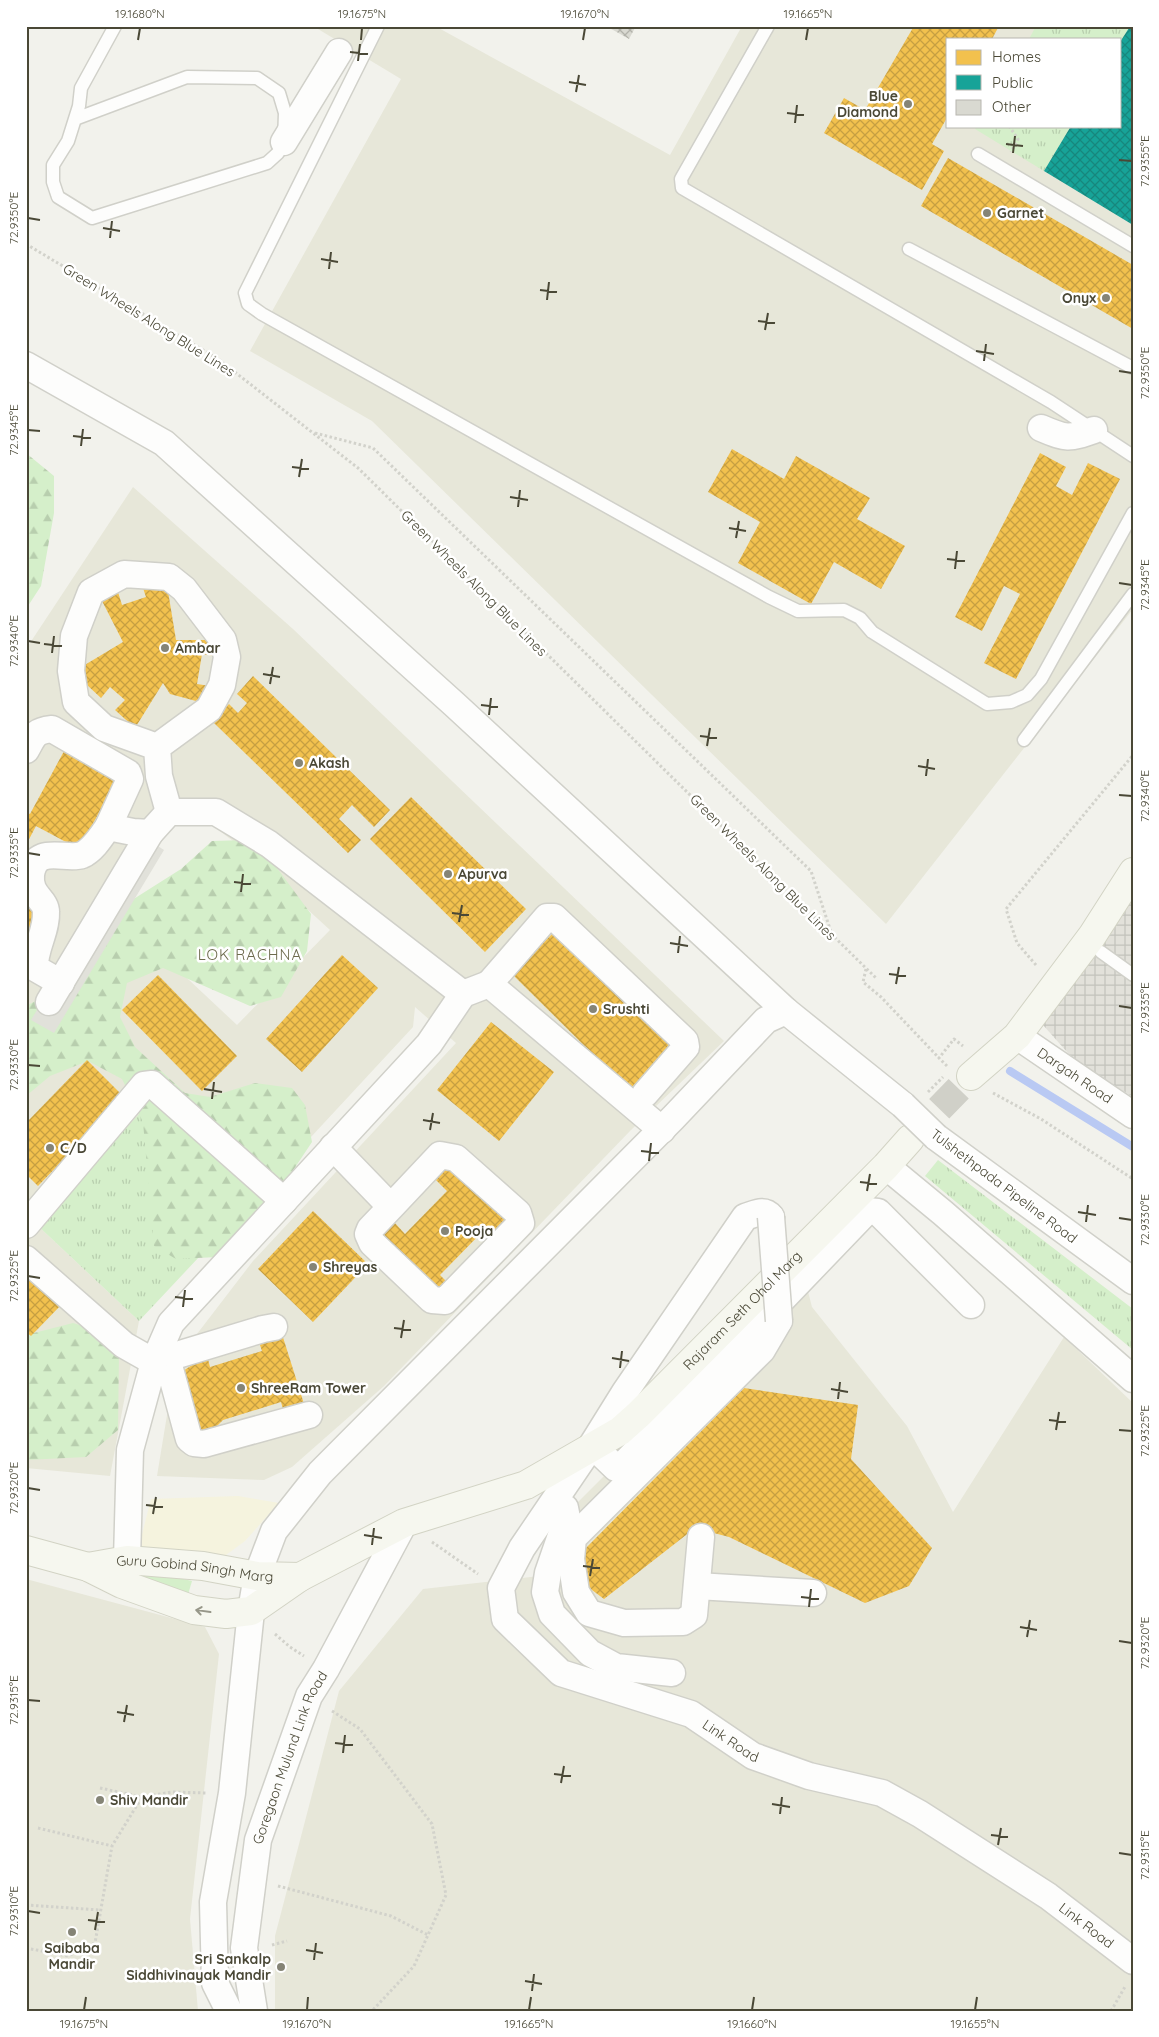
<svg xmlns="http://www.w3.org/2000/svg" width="1159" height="2037" font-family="Quicksand,sans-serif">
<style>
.residential{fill:#e7e7d9;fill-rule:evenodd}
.commercial{fill:#f5f3de}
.industrial{fill:url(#industrial-grid)}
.grass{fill:url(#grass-tufts)}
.forest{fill:url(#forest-firs)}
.garden{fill:#d5efca}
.parking{fill:#e1e1da}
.homes{fill:url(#homes-cross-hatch)}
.public{fill:url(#public-cross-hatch)}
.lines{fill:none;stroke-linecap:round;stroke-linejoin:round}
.stream{stroke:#b9c9f3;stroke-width:8}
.building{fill:url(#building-cross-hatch)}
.secondary-tunnel{stroke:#d0d0c8;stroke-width:28;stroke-dasharray:28 14;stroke-linecap:butt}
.lane-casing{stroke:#d0d0c9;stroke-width:15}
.street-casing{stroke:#d0d0c9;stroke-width:29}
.secondary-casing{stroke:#d2d3c4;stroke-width:30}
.path{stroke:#d2d2cb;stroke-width:3;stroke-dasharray:2.5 2.5;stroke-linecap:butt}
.lane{stroke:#fdfdfc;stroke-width:12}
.street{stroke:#fdfdfc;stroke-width:26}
.secondary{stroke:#f6f7ef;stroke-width:28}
.street-bridge-casing{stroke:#d0d0c9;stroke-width:29;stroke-linecap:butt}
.street-bridge{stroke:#fdfdfc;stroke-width:26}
.oneway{stroke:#979789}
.ticks{fill:none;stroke:#4a4836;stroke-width:2}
.poi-dot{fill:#858476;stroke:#fff;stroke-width:2}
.labels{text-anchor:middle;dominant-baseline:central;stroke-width:5;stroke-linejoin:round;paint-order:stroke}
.poi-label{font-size:14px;font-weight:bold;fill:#4a4836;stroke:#fff;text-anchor:start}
.street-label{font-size:14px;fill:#4a4836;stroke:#fff}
.neighbourhood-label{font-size:15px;letter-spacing:1px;fill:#6d6b4d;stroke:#fff}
.neatline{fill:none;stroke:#4a4836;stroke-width:2}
.ticks-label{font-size:12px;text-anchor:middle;fill:#4a4836}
</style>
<defs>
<pattern id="industrial-grid" width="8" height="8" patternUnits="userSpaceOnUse" patternTransform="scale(1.25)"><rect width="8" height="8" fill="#e2e1da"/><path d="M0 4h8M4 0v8" fill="none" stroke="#c3c3bc"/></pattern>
<pattern id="grass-tufts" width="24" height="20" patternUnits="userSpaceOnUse" patternTransform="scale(1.25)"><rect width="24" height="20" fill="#d5efca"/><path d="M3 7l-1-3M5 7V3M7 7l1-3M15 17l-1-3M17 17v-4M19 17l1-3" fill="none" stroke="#b8ceae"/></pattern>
<pattern id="forest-firs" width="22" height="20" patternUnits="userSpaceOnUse" patternTransform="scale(1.25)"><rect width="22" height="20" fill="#d5efca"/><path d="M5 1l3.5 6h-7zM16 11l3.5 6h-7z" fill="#b8ceae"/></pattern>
<pattern id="homes-cross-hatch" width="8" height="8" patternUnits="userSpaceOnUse" patternTransform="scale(1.25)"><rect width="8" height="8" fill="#f2c14e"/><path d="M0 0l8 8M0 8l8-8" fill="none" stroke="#c69f42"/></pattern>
<pattern id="public-cross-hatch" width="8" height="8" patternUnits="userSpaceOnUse" patternTransform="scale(1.25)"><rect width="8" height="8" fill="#17a398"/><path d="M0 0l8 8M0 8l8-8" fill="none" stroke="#17877d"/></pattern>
<pattern id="building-cross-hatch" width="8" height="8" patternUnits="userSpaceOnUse" patternTransform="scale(1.25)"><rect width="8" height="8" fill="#d9d9d1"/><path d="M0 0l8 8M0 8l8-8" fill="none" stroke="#b2b2aa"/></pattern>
</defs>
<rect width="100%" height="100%" fill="#f2f2ec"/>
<!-- residential -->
<path class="residential" d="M313 26H435L670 155 742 26H1133V609L886 924 372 421 250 351 401 79ZM948 39H1120V126H948Z
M133 487 293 629 724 1041 631 1130 384 1386 292 1467 264 1480 157 1476 169 1403 187 1347 253 1261 456 1043 415 1007 413 1027 260 1192 36 1224 139 1321 110 1476 26 1468V649ZM170 793 233 841 330 930 237 1025 123 918Z
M804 1276 812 1307 907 1426 953 1512 1064 1337 1133 1403V2011H275V1936L339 1691 423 1589 540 1576 561 1519Z
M26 1579 205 1627 219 1654 190 1919 198 2011H26Z"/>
<!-- commercial -->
<path class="commercial" d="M238 1496 279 1503 245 1541 226 1555 138 1550 151 1499Z"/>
<!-- industrial -->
<path class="industrial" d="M1133 888V1097L1075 1061 1035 1016Z"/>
<!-- grass -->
<path class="grass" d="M1036 26H1126L1129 28 1120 42V39H1029Z
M977 126H1071L1044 171 975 129Z
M157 1095 260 1192 139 1321 36 1224Z
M938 1160 1133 1309V1350L925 1176Z"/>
<!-- forest -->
<path class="forest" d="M26 453 54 476V513L41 586 26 609Z
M245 840 277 868 311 914 307 951 281 997 250 1006 163 968 127 983 120 1017 135 1047 185 1093 210 1097 255 1083 292 1088 305 1105 312 1142 286 1181 218 1257 176 1259 154 1246 143 1122 122 1079 88 1061 50 1076 26 1096V1006L45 996 121 907 181 869 212 841Z
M73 1323 102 1332 119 1353 118 1430 86 1457 26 1460V1335Z"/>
<!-- garden -->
<path class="garden" d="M153 1572 192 1581 187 1598 126 1574Z"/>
<!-- parking -->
<path class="parking" d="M142 836 164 850 54 1033 31 1020Z"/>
<!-- homes -->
<path class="homes" d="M914 26H999L992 39H948V116L932 144 944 151 922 190 824 133 844 98 865 110Z
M948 158 1133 265V329L921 206Z
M732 449 784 479 796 456 870 498 857 519 905 546 881 589 834 562 811 604 738 563 760 522 708 492Z
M1040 453 1066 467 1056 486 1072 495 1088 463 1120 479 1016 679 984 663 1020 594 1004 586 982 631 955 617Z
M166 579 176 640H218L215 656 202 654 197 684 210 686 207 704 170 694 163 683 135 728 115 710 125 700 110 687 101 698 73 672 123 642 100 597 118 592 122 605 146 597 142 585Z
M253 676 390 810 374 827 352 805 339 819 361 840 348 853 212 721 229 704 238 713 247 703 237 694Z
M69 742 122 771 79 849 36 826 26 845V812L30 814Z
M411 797 526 909 485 952 370 839Z
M26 907 42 916 26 942Z
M557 929 674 1045 629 1090 512 974Z
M342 955 378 988 302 1072 266 1039Z
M158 975 237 1056 202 1091 122 1010Z
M491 1022 554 1072 499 1141 437 1090Z
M87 1060 124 1097 38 1186 26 1174V1123Z
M451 1163 510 1222 494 1239 485 1229 440 1275 449 1284 438 1295 379 1237 394 1222 405 1234 447 1191 435 1179Z
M313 1211 368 1264 313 1322 258 1269Z
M26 1268 62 1304 31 1336 26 1332Z
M281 1331 305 1407 284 1413 281 1402 223 1420 205 1438 177 1375 207 1355 210 1367 262 1351 258 1339Z
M744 1388 858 1405 851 1459 932 1548 909 1586 865 1603 729 1537 695 1528 604 1599 584 1584V1550Z"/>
<!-- public -->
<path class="public" d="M1129 28 1133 30V225L1044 171 1071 126H1120V42Z"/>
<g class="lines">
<!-- stream -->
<path class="stream" d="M1010 1071 1133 1147"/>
</g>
<!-- building -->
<path class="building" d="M606 26H636L629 39Z"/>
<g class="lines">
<!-- secondary-tunnel -->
<path class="secondary-tunnel" d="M910 1139 971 1076"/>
<defs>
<path id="lane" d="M378 26 245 293 248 304 262 314 769 597 798 611 844 610 860 618 872 632 987 704 1011 702 1027 695 1041 679 1133 513
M768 26 681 179 682 188 1051 402 1133 456
M75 119 187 77 257 78 279 93 285 113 284 142 278 153 267 163 92 218 58 197 53 182V165L68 141 79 106 81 88 115 26
M978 154 1133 246
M909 249 1133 368
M1024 740 1133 594
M1101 952 1133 975"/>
<g id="street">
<path d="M284 142 339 52"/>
<path d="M26 365 164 443 454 704 786 1011 903 1105"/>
<path d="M1041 428C1066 439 1069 439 1094 430"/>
<path d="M157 747 209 709 222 685 227 657 223 640 184 589 169 577 124 574 91 592 74 636 71 671 76 702 104 728 157 747 159 776 169 812"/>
<path d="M26 750C34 736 34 731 52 729L128 773 130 779 108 827"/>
<path d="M61 983 35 968C34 948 47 932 46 912 46 899 29 896 31 875 35 843 66 861 82 855 93 850 101 837 108 827L133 832 150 833"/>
<path d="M489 984 547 917H554L685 1041 686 1047 645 1094"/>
<path d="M49 1002 150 833 169 812H216L269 844 463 994"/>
<path id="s1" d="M1017 1036 1133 1115"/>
<path d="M936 1137 1133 1281"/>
<path d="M333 1147 391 1207 370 1229 368 1234 372 1243 432 1300 445 1301 521 1223 518 1213 456 1158 440 1155 391 1207"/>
<path d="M886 1166 943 1213 1133 1379"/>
<path id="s2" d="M771 1217C764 1208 755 1214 745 1217L625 1392 592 1445 522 1548 501 1588 505 1619 561 1673 691 1714 753 1756 809 1776 882 1793 920 1814 1048 1896 1133 1961"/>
<path d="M26 1225 144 1085 152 1084 284 1201"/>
<path d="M26 1259 124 1345 154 1362 263 1329 274 1327"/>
<path d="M167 1358 189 1439 194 1443 204 1444 309 1415"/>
<path d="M592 1445 616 1468 619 1469 867 1211 878 1212 971 1305"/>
<path d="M554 1503 565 1508 567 1518 548 1573 545 1592 552 1614 590 1653 616 1667 672 1673"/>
<path d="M701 1537 694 1615 683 1622 624 1623 589 1613 576 1592 571 1559 573 1538 762 1350 779 1321"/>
<path d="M123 1581 127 1560 130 1450 154 1362 171 1323 429 1044 463 994 489 984 662 1130"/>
<path d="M697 1586 813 1593"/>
<path d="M229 2011 215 1983 213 1902 232 1793 251 1611 257 1576 274 1531 320 1473 673 1118 766 1020 786 1011"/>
<path id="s3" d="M254 2011 244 1948 258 1840 309 1696 326 1669 404 1523"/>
</g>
<g id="secondary">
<path d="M971 1076 1017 1036 1092 936 1133 872"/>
<path id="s4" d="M26 1550 88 1567 122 1584 194 1610 226 1614 251 1611 300 1577 404 1523 526 1485 620 1431 639 1414 886 1166 910 1139"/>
<path id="s5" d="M88 1567 127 1560 203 1566 257 1576 300 1577"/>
</g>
</defs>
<!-- lane casing -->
<use href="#lane" class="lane-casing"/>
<!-- street casing -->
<use href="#street" class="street-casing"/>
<!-- secondary casing -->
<use href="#secondary" class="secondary-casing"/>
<!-- path -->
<path class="path" d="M1009 126 1018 139 1011 152
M26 244 218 359 358 468 877 979
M315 433 373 448 811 871 832 935
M1036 965 1017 943 1006 909 1133 755
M866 969 863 982 881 997 939 1058
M947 1066 939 1058 954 1039 963 1046
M928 1092 943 1077
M993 1093 1041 1119 1133 1179
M432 1542 478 1574
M275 1634 290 1647 304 1656
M332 1711 360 1729 432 1824 446 1895 414 1966 372 2011
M100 1788 142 1797
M38 1828 112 1846
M278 1886 391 1916 428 1935
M26 1905 100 1910
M272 1945 287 1941
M26 1948 68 1956 95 1943 112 1846 142 1797 172 1792 206 1793
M1111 2011 1126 1985"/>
<!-- lane -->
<use href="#lane" class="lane"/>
<!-- street -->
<use href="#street" class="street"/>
<!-- secondary -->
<use href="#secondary" class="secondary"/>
<defs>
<path id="street-bridge" d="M903 1105 936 1137
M771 1217 779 1321"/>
</defs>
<!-- street-bridge casing -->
<use href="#street-bridge" class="street-bridge-casing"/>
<!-- street-bridge -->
<use href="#street-bridge" class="street-bridge"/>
</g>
<!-- one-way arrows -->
<defs><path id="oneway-shaft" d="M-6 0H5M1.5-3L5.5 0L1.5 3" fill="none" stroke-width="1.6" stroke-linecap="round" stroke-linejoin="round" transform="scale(1.25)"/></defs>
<use class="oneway" href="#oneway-shaft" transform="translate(203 1611) rotate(-172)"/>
<!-- ticks -->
<path class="ticks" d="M138 40 140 28M361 40 362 28M583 40 585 28M806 40 808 28M350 52 368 54M358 61 360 44M569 82 586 85M576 92 579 75M787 113 804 115M795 123 797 105M1006 144 1023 146M1013 153 1015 136M1119 160 1132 161M28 218 40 220M103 228 120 231M110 238 112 221M321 259 338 262M329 269 331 252M540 290 557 292M547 300 549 282M758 321 775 323M765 330 768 313M976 351 994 354M984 361 986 344M1119 371 1132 373M28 430 40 431M73 436 91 438M81 446 83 429M292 467 309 469M299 477 302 459M510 497 528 500M518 507 520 490M729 528 746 531M736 538 739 521M947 559 965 561M955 569 957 551M1119 583 1132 585M28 641 40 643M44 644 62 646M52 653 54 636M263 674 280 677M270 684 273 667M481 705 498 707M489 715 491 698M700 736 717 738M707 746 710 728M918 766 935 769M926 776 928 759M1119 795 1132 796M28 853 40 855M234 882 251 884M241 892 243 874M452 913 469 915M459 922 462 905M670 943 688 946M678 953 680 936M889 974 906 976M896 984 899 967M1119 1006 1132 1008M28 1065 40 1066M204 1089 222 1092M212 1099 214 1082M423 1120 440 1123M430 1130 433 1113M641 1151 659 1153M649 1161 651 1143M860 1182 877 1184M867 1191 870 1174M1078 1212 1096 1215M1119 1218 1132 1220M1086 1222 1088 1205M28 1276 40 1278M175 1297 193 1299M183 1307 185 1290M394 1328 411 1330M401 1338 404 1320M612 1358 629 1361M620 1368 622 1351M831 1389 848 1392M838 1399 840 1382M1049 1420 1066 1422M1056 1430 1059 1412M1119 1430 1132 1431M28 1488 40 1490M146 1505 163 1507M153 1514 156 1497M364 1535 382 1538M372 1545 374 1528M583 1566 600 1568M590 1576 593 1559M801 1597 819 1599M809 1607 811 1589M1020 1627 1037 1630M1027 1637 1030 1620M1119 1641 1132 1643M28 1700 40 1701M117 1712 134 1715M124 1722 127 1705M335 1743 353 1745M343 1753 345 1735M554 1774 571 1776M561 1783 564 1766M772 1804 790 1807M780 1814 782 1797M991 1835 1008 1837M998 1845 1001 1828M1119 1853 1132 1855M28 1911 40 1913M88 1920 105 1922M95 1930 98 1912M306 1950 323 1953M314 1960 316 1943M525 1981 542 1984M532 1991 534 1974M84 2010 86 1997M307 2010 308 1997M529 2010 531 1997M752 2010 754 1997M975 2010 977 1997"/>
<!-- markers -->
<g class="poi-dot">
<circle cx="908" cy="104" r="5"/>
<circle cx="987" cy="213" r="5"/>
<circle cx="1106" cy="298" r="5"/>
<circle cx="165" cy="648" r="5"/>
<circle cx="299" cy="763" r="5"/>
<circle cx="448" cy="874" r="5"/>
<circle cx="593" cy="1009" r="5"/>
<circle cx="50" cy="1148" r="5"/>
<circle cx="445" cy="1231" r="5"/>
<circle cx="313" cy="1267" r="5"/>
<circle cx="241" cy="1388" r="5"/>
<circle cx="100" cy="1800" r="5"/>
<circle cx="72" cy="1932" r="5"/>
<circle cx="281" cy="1967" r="5"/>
</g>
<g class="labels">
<!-- poi labels -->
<g class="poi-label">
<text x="898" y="96" text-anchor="end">Blue<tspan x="898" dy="16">Diamond</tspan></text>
<text x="997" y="213">Garnet</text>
<text x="1096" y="298" text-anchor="end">Onyx</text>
<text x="175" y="648">Ambar</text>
<text x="309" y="763">Akash</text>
<text x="458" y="874">Apurva</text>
<text x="603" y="1009">Srushti</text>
<text x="60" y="1148">C/D</text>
<text x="455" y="1231">Pooja</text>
<text x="323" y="1267">Shreyas</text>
<text x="251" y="1388">ShreeRam Tower</text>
<text x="110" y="1800">Shiv Mandir</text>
<text x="72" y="1948" text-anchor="middle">Saibaba<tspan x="72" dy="16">Mandir</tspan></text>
<text x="271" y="1959" text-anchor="end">Sri Sankalp<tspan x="271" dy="16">Siddhivinayak Mandir</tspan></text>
</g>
<!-- street labels -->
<g class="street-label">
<text transform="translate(149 320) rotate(32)">Green Wheels Along Blue Lines</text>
<text transform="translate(474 583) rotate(45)">Green Wheels Along Blue Lines</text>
<text transform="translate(763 867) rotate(45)">Green Wheels Along Blue Lines</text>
<text stroke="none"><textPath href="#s1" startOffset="70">Dargah Road</textPath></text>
<text transform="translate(1004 1186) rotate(37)">Tulshethpada Pipeline Road</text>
<text stroke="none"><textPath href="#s4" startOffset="821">Rajaram Seth Ohol Marg</textPath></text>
<text stroke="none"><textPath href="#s5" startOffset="108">Guru Gobind Singh Marg</textPath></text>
<text stroke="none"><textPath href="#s2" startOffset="766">Link Road</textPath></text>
<text stroke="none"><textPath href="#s3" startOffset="261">Goregaon Mulund Link Road</textPath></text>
<text stroke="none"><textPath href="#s2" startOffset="1171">Link Road</textPath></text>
</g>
<!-- neighbourhood labels -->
<g class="neighbourhood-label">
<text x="250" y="954">LOK RACHNA</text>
</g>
</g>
<!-- border -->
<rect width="1159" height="2037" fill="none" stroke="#ffffff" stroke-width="55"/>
<!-- legend -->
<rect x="946" y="38" width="175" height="90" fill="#ffffff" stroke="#b7b6af"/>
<rect x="956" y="50" width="25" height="15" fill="#f2c14e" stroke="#b7b6af"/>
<text x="992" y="62" font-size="15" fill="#4a4836">Homes</text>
<rect x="956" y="75" width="25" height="15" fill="#17a398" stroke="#b7b6af"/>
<text x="992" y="88" font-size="15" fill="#4a4836">Public</text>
<rect x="956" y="100" width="25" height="15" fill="#d9d9d1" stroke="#b7b6af"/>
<text x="992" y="112" font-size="15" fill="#4a4836">Other</text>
<rect x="28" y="28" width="1104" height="1982" class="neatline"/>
<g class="ticks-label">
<text x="140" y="18">19.1680°N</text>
<text x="362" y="18">19.1675°N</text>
<text x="585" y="18">19.1670°N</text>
<text x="808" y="18">19.1665°N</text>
<text transform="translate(1145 161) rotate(-90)" y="4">72.9355°E</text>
<text transform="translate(14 218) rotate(-90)" y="4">72.9350°E</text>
<text transform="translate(1145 373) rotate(-90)" y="4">72.9350°E</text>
<text transform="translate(14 430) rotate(-90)" y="4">72.9345°E</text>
<text transform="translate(1145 585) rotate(-90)" y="4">72.9345°E</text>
<text transform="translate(14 641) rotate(-90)" y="4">72.9340°E</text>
<text transform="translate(1145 796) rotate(-90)" y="4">72.9340°E</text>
<text transform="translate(14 853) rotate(-90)" y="4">72.9335°E</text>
<text transform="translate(1145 1008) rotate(-90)" y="4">72.9335°E</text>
<text transform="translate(14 1065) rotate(-90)" y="4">72.9330°E</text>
<text transform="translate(1145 1220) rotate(-90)" y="4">72.9330°E</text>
<text transform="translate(14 1276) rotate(-90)" y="4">72.9325°E</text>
<text transform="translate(1145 1431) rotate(-90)" y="4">72.9325°E</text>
<text transform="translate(14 1488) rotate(-90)" y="4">72.9320°E</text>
<text transform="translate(1145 1643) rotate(-90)" y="4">72.9320°E</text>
<text transform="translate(14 1700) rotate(-90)" y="4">72.9315°E</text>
<text transform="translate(1145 1855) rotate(-90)" y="4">72.9315°E</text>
<text transform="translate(14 1911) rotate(-90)" y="4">72.9310°E</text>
<text x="84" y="2028">19.1675°N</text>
<text x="307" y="2028">19.1670°N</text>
<text x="529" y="2028">19.1665°N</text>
<text x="752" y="2028">19.1660°N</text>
<text x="975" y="2028">19.1655°N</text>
</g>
</svg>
